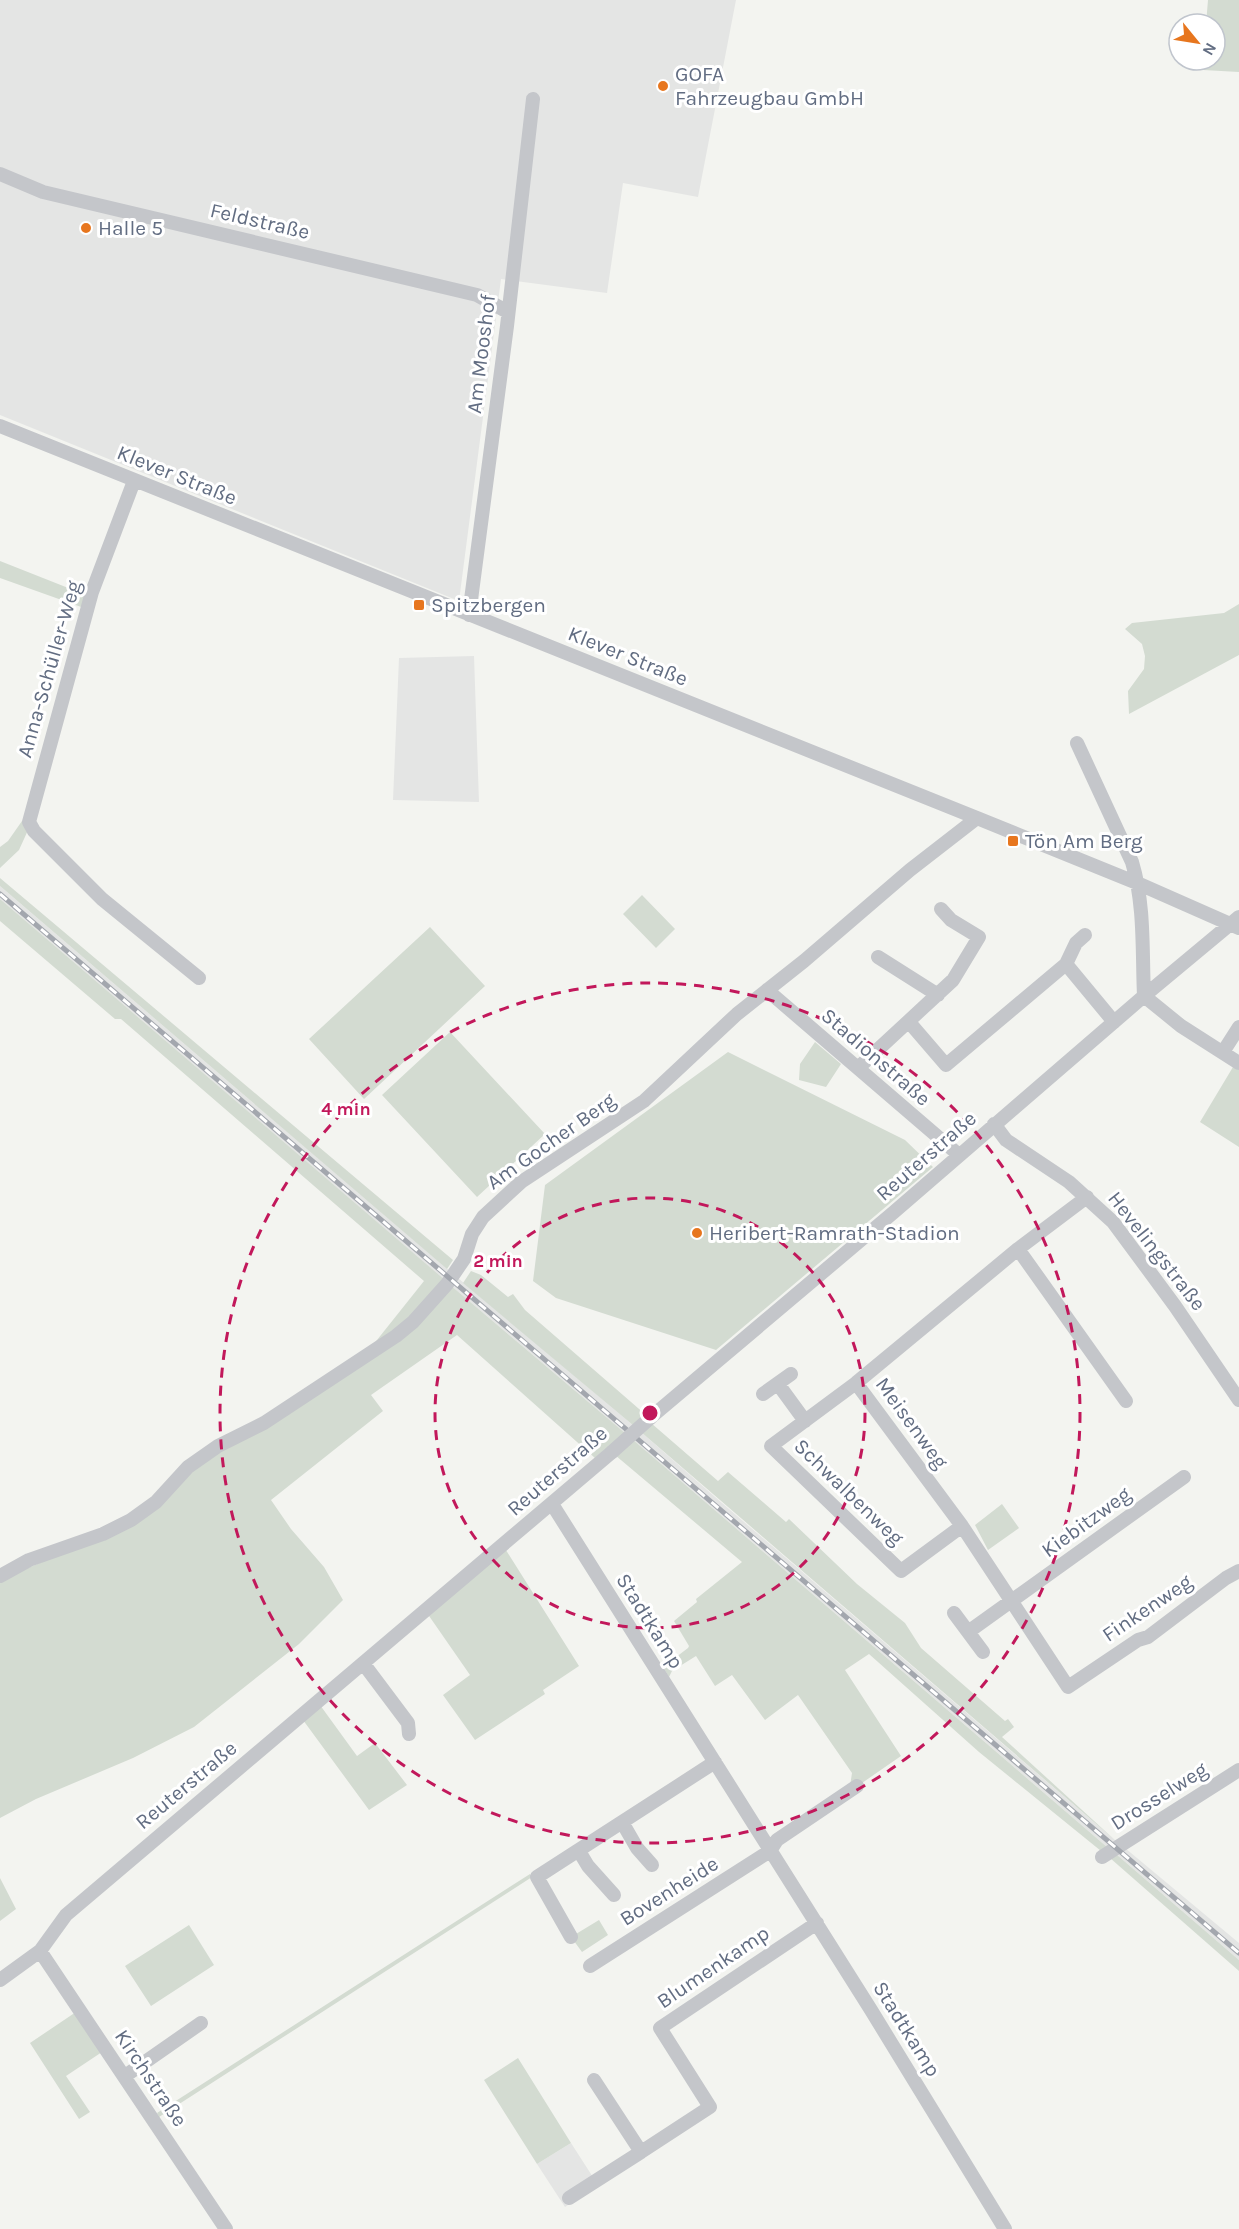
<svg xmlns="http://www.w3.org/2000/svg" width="1239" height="2229" font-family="Karla,sans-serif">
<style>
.built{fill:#e4e5e4}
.green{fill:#d3dbd1}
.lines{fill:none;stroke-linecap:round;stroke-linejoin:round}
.minor{stroke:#c4c6ca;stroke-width:14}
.rail-casing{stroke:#a3a7ae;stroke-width:5}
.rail{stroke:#fff;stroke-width:3;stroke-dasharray:9;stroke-linecap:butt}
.minor-bridge{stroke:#c4c6ca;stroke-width:14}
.ring{fill:none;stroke:#c2185b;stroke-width:3;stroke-dasharray:10 8}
.poi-dot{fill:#e7761e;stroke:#fff;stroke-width:2}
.labels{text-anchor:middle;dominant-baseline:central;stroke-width:6;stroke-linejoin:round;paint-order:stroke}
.poi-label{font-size:21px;fill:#626d82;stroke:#fff;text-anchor:start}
.street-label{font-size:21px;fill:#626d82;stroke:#fff}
.centre{fill:#c2185b;stroke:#fff;stroke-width:3}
.ring-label{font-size:18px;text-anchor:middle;font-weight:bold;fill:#c2185b;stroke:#fff;stroke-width:6;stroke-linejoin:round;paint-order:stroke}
</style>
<rect width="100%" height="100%" fill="#f3f4f0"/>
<!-- built -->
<path class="built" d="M0 0H736L698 197 623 183 607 293 501 279 459 601 0 415Z
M474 656 479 802 393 800 399 658Z
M0 886 452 1273 634 1426 625 1433 457 1291 0 899Z
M641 1432 722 1503 1116 1841 1107 1847 632 1439Z
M1125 1848 1239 1943V1960L1116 1854Z
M571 2143 598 2185 565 2207 537 2164Z"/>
<!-- green -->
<path class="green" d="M1208 0H1239V72L1203 70 1204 60H1215V24H1206Z
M0 561 86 595 84 608 0 578Z
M1239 604V655L1129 714 1128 691 1144 669 1145 656 1142 644 1125 629 1132 623 1224 613Z
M22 821 29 828 19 850 0 868V847L8 841Z
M0 878 453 1260 447 1269 0 886Z
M642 895 675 929 656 948 623 914Z
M0 899 446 1281 421 1310 373 1345 424 1281 121 1019H115L0 921Z
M430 927 485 986 364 1099 309 1039Z
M450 1032 545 1134 477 1197 382 1095Z
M815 1042 841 1064 826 1087 799 1080 800 1064Z
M728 1052 905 1140 933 1167 716 1350 556 1298 533 1281 545 1185Z
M1233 1067 1239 1070V1147L1200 1122Z
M471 1271 481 1275 508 1297 513 1294 525 1310 646 1415 634 1426 463 1283Z
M449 1284 625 1433 595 1458 457 1335 371 1395 383 1411 271 1500 291 1529 324 1567 343 1600 299 1644 194 1727 133 1758 36 1799 0 1818V1580L105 1535 190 1468 330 1383Z
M651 1423 718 1481 728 1472 786 1522 789 1519 857 1584 905 1623 921 1648 1005 1721 1008 1719 1014 1727 1002 1737 1116 1841 641 1432Z
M632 1439 1107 1847 1101 1851 979 1752 869 1654 845 1670 901 1756 862 1783 859 1780 850 1786 852 1773 798 1695 765 1720 732 1675 715 1686 696 1656 672 1671 669 1677 663 1667 688 1648 689 1646 674 1621 697 1602 696 1599 742 1562 615 1455Z
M1002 1504 1019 1528 988 1550 975 1525Z
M504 1547 579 1666 543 1690 545 1694 475 1740 443 1695 470 1675 427 1613Z
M320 1705 357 1756 375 1743 407 1785 369 1810 303 1720Z
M1116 1854 1239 1960V1971L1110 1858Z
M530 1874 532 1877 159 2117 157 2113Z
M0 1878 16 1909 0 1921Z
M599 1920 608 1935 582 1952 571 1937Z
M189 1925 214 1965 151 2006 125 1966Z
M76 2012 102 2052 66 2076 90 2112 79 2119 30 2043Z
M518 2058 571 2143 537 2164 484 2080Z"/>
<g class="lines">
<!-- minor -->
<path class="minor" d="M0 174 43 192 477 295 508 312
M0 426 977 818 1137 883 1239 928
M134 481 92 592 29 822 34 831 102 899 199 978
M469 615 507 326 533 99
M1077 743 1132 862C1145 905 1142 952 1144 996
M878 957 938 995
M1066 964 1076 943 1085 935
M767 990 959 1155
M1144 996 1181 1026 1239 1063
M909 1022 946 1065 1066 964 1114 1022
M1223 1052 1239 1027
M858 1068 953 980 979 937 951 920 941 909
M994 1124 1006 1140 1069 1182 1113 1222 1175 1306 1239 1400
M1018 1249 1126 1401
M856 1383 962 1526 1068 1687 1138 1640 1148 1637 1226 1578 1239 1571
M778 1384 805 1421
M763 1394 791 1374
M650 1418 894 1212 1144 996 1239 917
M552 1504 871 2010 1005 2229
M962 1526 901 1571 771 1446 856 1383 1018 1249 1087 1197
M0 1576 29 1560 103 1534 131 1520 156 1502 188 1467 218 1446 264 1423 396 1336 413 1322 447 1284 464 1259 472 1234 483 1217 521 1182 644 1101 737 1014 804 961 910 870 977 818
M954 1613 983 1652
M968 1632 1184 1477
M363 1663 408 1723 409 1734
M622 1822 637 1848 652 1865
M579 1851 588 1866 614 1895
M1102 1857 1239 1770
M571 1937 537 1877 715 1762
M40 1951 226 2229
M590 1966 770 1851 777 1840 857 1786
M0 1980 40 1951 66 1915 612 1452
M125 2076 201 2023
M594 2080 641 2152 710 2107 660 2028 817 1923
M569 2198 641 2152"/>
<defs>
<path id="rail" d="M0 894 1239 1953"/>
</defs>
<!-- rail casing -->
<use href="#rail" class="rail-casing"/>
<!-- rail -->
<use href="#rail" class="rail"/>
<!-- minor-bridge -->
<path class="minor-bridge" d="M612 1452 650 1418"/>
</g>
<!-- distance rings -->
<g class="ring">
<circle cx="650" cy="1413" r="215"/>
<circle cx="650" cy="1413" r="430"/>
</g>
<!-- markers -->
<g class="poi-dot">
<circle cx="663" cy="86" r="6"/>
<circle cx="86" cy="228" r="6"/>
<rect x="413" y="599" width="12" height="12" rx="3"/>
<rect x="1007" y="835" width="12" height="12" rx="3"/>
<circle cx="697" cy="1233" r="6"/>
</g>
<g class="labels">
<!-- poi labels -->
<g class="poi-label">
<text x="675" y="74">GOFA<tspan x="675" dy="24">Fahrzeugbau GmbH</tspan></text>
<text x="98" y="228">Halle 5</text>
<text x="431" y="605">Spitzbergen</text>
<text x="1025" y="841">Tön Am Berg</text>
<text x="709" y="1233">Heribert-Ramrath-Stadion</text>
</g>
<!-- street labels -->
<g class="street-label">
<text transform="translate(260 221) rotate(13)">Feldstraße</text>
<text transform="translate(481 354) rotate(-83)">Am Mooshof</text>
<text transform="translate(177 475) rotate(22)">Klever Straße</text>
<text transform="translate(628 656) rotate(22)">Klever Straße</text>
<text transform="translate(49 669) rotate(-74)">Anna-Schüller-Weg</text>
<text transform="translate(876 1057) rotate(41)">Stadionstraße</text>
<text transform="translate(551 1141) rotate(-35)">Am Gocher Berg</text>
<text transform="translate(926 1156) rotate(-41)">Reuterstraße</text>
<text transform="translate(1157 1251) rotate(52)">Hevelingstraße</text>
<text transform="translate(912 1423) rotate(54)">Meisenweg</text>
<text transform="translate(557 1471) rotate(-41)">Reuterstraße</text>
<text transform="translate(849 1492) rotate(44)">Schwalbenweg</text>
<text transform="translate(1086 1522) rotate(-36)">Kiebitzweg</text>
<text transform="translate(1147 1608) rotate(-34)">Finkenweg</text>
<text transform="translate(650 1621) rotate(58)">Stadtkamp</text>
<text transform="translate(186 1785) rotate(-40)">Reuterstraße</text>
<text transform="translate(1159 1796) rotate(-32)">Drosselweg</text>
<text transform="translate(669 1891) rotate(-32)">Bovenheide</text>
<text transform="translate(713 1967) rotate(-34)">Blumenkamp</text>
<text transform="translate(907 2029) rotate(58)">Stadtkamp</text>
<text transform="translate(151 2078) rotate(56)">Kirchstraße</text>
</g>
</g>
<circle cx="650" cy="1413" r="9" class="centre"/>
<g class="ring-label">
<text x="346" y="1115">4 min</text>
<text x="498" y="1267">2 min</text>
</g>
<!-- north arrow -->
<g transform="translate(1197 42) rotate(120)"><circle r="28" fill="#ffffff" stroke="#c0c5cd" stroke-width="1.5"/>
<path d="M0-4.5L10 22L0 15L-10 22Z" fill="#e7761e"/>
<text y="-9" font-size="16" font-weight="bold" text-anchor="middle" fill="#626d82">N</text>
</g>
</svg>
